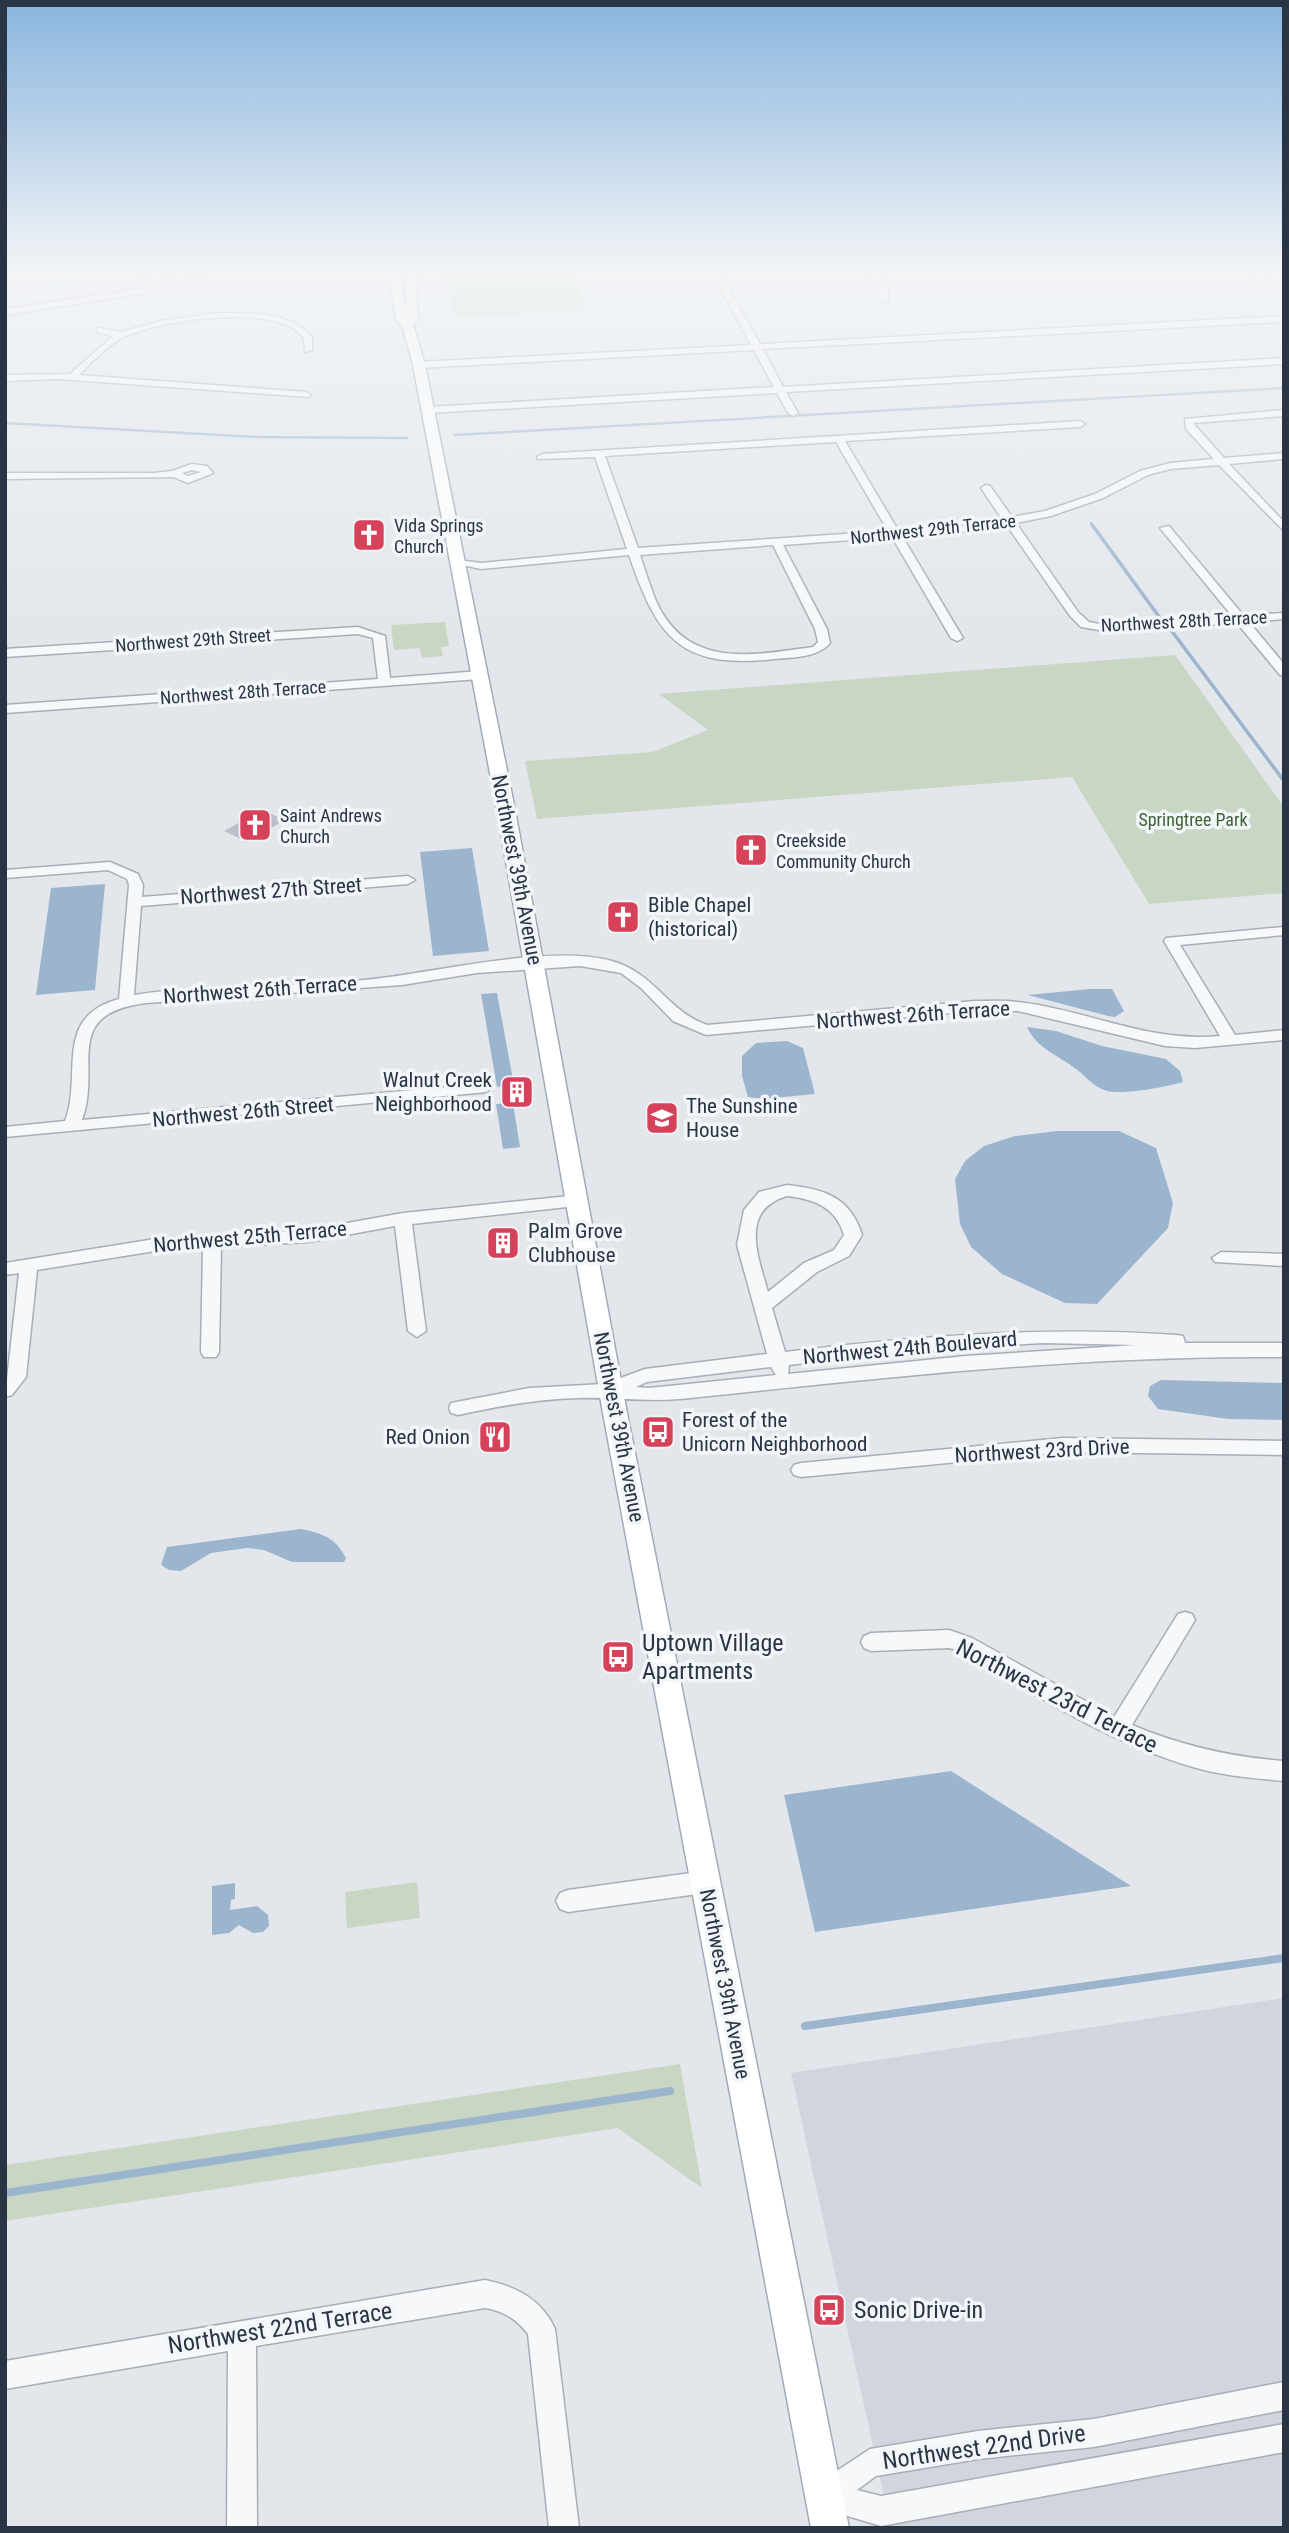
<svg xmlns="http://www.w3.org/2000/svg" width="1289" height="2533" font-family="'Roboto Condensed',sans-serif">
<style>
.built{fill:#d1d6de}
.green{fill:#c9d6c4}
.water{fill:#9cb5ce}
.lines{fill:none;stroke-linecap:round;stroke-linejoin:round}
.stream-far2{stroke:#9cb5ce;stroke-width:2.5}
.stream-far1{stroke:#9cb5ce;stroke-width:3.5}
.stream{stroke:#9cb5ce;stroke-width:8}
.building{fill:#bac0ca}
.minor-casing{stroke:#a7aeb7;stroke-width:3}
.major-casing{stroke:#a1abb8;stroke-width:3}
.minor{fill:#f6f8fa;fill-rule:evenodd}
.major{fill:#fff;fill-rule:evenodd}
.labels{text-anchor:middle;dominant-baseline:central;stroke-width:7;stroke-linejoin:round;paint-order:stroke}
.far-poi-label{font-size:18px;fill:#293445;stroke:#f3f6f9;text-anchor:start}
.far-street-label{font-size:18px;fill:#293445;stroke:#f3f6f9}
.far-park-label{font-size:18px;fill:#3f6236;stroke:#f3f6f9}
.street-label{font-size:21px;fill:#293445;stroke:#f3f6f9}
.poi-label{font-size:21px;fill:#293445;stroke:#f3f6f9;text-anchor:start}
.near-poi-label{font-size:24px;fill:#293445;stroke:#f3f6f9;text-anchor:start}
.near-street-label{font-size:24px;fill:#293445;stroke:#f3f6f9}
</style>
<rect width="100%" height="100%" fill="#e3e7ec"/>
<!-- built -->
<path class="built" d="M1284 1998V2528H891L791 2073Z"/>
<!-- green -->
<path class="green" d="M445 271H572L587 311 455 317Z
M445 622 449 646 441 647 443 656 422 658 420 648 394 650 391 625Z
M1175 655 1284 807V893L1149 904 1072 777 537 819 525 761 652 752 708 730 659 694Z
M417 1882 420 1918 347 1928 345 1892Z
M680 2064 702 2188 618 2128 5 2221V2165Z"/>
<!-- water -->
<path class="water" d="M472 848 489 951 433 956 420 852Z
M105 884 95 990 36 995 51 888Z
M1090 989H1112L1124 1011 1115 1017 1108 1016 1028 995Z
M497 993 514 1085 497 1087 481 994Z
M1027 1027 1056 1031 1102 1046 1166 1059 1180 1071 1183 1082C1166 1087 1124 1095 1107 1091 1093 1087 1087 1077 1076 1069 1058 1055 1037 1049 1027 1027Z
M787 1041 803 1048 815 1094 763 1099 748 1097 742 1076V1056L756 1043Z
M513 1103 520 1147 503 1149 496 1104Z
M1057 1131H1119L1156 1148 1173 1203 1168 1228 1097 1304 1065 1303 1002 1274 971 1247 960 1224 955 1179 965 1161 984 1146 1015 1136Z
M1161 1380 1284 1383V1420L1228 1419 1158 1409 1148 1396 1150 1386Z
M301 1529C322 1533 336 1538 346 1558L344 1562H292L264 1550 247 1548 211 1553 181 1571 169 1570 161 1565 167 1547Z
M951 1771 1131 1886 815 1932 784 1795Z
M235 1883V1899L231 1900 230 1910 257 1906 268 1915 269 1926 263 1932 253 1933 239 1925 229 1933 212 1935V1886Z"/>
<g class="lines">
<!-- stream-far2 -->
<path class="stream-far2" d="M5 423 257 437 407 438
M455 435 1284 388
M1091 523 1094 528"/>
<!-- stream-far1 -->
<path class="stream-far1" d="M1093 526 1160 618
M1171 630 1284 781"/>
<!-- stream -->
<path class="stream" d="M805 2026 1284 1958
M5 2193 670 2091"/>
</g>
<!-- building -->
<path class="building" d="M262 810 285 820 247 842 224 831Z
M511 1235 513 1251 495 1252 493 1236Z"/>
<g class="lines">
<defs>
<path id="minor" d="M156 271H164L160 284 145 293 5 315V309L140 289 152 283Z
M711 271H719L760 344 1284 316V322L763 349 783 387 1284 358V364L786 392 798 413 793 416 788 413 777 393 428 413 423 410 428 407 774 387 754 350 419 368 414 365 419 362 751 345Z
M868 271H876L888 287V301L881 299 880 287Z
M1247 271H1256L1272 286 1265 288Z
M219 313C252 313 288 311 312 337V350L305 352 304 338C300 334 296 329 291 327 255 307 156 320 120 339 105 348 92 362 79 375L306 392 311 395 309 397 58 379 5 381V375L70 374 113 336 97 332V328L121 332 161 321Z
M1284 410V416L1193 423 1224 458 1284 453V459L1229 464 1284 522V531L1219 465 1170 469 1148 475 1103 498 1051 516 1016 523 1078 612 1089 622 1105 625 1232 616 1160 528 1169 526 1243 615 1284 613V619L1249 622 1284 664V676L1280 675 1237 623 1105 631 1081 627 1070 616 1006 524 961 532 902 536 963 638 957 641 951 638 892 537 783 545 827 629 830 643C817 658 794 657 775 659 681 669 658 640 629 555L481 569 453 563 458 560 481 563 627 549 595 457 538 459 537 457 542 454 1080 421 1085 424 1080 427 845 441 898 530 961 526 1002 519 981 488 986 485 990 486 1012 517 1045 511 1095 494 1140 471 1170 463 1214 459 1186 429 1185 419ZM836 442 888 531 638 548 605 456ZM773 545 815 629 818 642 813 647C753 655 687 670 656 601 650 586 645 570 640 555Z
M192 464 207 466 213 473 188 483 174 477 5 479V473H154L172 471ZM192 470 201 472 188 476 182 473Z
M358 627 385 636 390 678 480 671 486 675 480 679 5 713V705L378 679 373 638 358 634 5 657V649Z
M110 862 138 874 143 885 142 897 408 876 415 880 408 884 141 906 134 995C218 982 305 989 389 977 450 969 553 945 612 961 655 973 667 1011 707 1025L975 1001C989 1001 1004 1000 1018 1002 1088 1010 1148 1043 1220 1036L1164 941 1166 938 1284 927V935L1180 945 1235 1035 1284 1030V1040L1195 1048 1165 1046 1018 1011H975L706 1035 673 1021 641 988 621 973 580 966 477 973 402 985 146 1003C60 1014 102 1066 82 1120L481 1084 487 1086 489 1089 487 1092 5 1137V1127L65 1121C83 1075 52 1017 119 999L129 885 127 879 108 870 5 878V870Z
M787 1185C823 1189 850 1196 862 1235L849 1256 817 1272 772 1308 785 1352C916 1336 1045 1326 1177 1335L1183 1336 1185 1343H1284V1357C1081 1355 881 1378 680 1399 646 1402 613 1397 579 1398 538 1399 498 1406 458 1415L451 1413 449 1408 451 1403 529 1388 604 1384 645 1369 767 1354 737 1245 744 1210 759 1192ZM787 1196C814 1199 836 1207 844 1235L834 1250 804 1263 768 1292C758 1256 739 1210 787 1196ZM1044 1343 1136 1345 966 1356 788 1374 789 1365C874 1355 958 1347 1044 1343ZM771 1367 776 1375 649 1388 636 1387 647 1382Z
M579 1195 587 1201 585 1205 412 1224 426 1331 417 1337 408 1331 395 1226 308 1242 221 1247 219 1352 216 1357H204L201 1352 203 1248 155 1251 37 1270 26 1377 12 1395 5 1397 19 1273 5 1275V1263L155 1239 308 1230 403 1213Z
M1221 1252 1284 1254V1266L1215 1262 1212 1258Z
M1063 1438 1284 1441V1455L1063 1452 801 1477 794 1475 791 1470 794 1465 801 1463Z
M1185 1612 1192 1614 1195 1620 1132 1725C1182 1746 1230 1757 1284 1761V1781C1253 1778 1223 1776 1193 1767 1108 1742 1035 1695 958 1650L949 1648 871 1651 864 1648 861 1642 864 1636 871 1633 949 1630 972 1638 1114 1717 1178 1614Z
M705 1871 713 1875 717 1882 713 1889 705 1893 568 1912 560 1909 556 1901 560 1893 568 1890Z
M485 2280C515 2286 542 2299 555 2329L579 2528H549L528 2334C516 2319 504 2311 485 2308L256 2346 257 2528H227L228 2351 5 2389V2361Z
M1284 2382V2410L1094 2447 978 2459 876 2476 857 2490 881 2496 1284 2424V2452L881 2526 814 2506 810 2496 814 2486 870 2449 978 2431 1094 2419Z"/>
<path id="major" d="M129 271H205L200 274 5 283V277Z
M388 271H398L406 310 405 271H415L418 321 413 324 425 365 514 805 627 1413 849 2528H811L603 1413 496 805 413 365 403 328 396 319Z"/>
</defs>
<!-- minor casing -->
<use href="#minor" class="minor-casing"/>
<!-- major casing -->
<use href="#major" class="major-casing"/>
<!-- minor -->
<use href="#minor" class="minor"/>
<!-- major -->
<use href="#major" class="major"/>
</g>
<!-- sky -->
<linearGradient id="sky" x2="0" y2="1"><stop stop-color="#89b4de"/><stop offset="0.43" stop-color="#f2f4f6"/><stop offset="1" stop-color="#f2f4f6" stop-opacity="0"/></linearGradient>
<rect width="1289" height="626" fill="url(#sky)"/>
<!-- icons -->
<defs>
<symbol id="church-square" viewBox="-11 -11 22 22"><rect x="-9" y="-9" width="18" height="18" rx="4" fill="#d7425b" stroke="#f3f6f9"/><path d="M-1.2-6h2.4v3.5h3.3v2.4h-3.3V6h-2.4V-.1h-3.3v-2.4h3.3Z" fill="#fff"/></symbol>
<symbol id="building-square" viewBox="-11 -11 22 22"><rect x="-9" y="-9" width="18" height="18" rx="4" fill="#d7425b" stroke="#f3f6f9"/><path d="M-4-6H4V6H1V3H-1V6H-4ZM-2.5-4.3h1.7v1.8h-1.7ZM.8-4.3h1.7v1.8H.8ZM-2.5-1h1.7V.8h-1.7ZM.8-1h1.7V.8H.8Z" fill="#fff"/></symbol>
<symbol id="school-square" viewBox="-11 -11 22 22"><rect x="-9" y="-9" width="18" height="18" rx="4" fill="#d7425b" stroke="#f3f6f9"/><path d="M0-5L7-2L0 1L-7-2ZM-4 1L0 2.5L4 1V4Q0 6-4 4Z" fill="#fff"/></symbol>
<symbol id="bus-square" viewBox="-11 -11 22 22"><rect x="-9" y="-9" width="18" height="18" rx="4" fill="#d7425b" stroke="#f3f6f9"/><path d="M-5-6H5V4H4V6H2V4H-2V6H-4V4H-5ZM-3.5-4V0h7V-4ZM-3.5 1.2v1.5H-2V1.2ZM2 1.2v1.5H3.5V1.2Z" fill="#fff"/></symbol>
<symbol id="restaurant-square" viewBox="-11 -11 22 22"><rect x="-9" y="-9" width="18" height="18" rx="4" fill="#d7425b" stroke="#f3f6f9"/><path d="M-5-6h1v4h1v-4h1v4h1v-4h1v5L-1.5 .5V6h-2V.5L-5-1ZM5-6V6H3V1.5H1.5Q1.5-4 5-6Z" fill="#fff"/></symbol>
</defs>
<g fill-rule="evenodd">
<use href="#church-square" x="350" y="516" width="38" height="38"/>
<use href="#church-square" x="236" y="806" width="38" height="38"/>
<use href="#church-square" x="732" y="831" width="38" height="38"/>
<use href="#church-square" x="604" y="898" width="38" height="38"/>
<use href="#building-square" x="498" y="1073" width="38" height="38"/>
<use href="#school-square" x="643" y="1099" width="38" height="38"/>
<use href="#building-square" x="484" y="1224" width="38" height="38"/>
<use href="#bus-square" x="639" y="1413" width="38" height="38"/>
<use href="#restaurant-square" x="476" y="1418" width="38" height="38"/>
<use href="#bus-square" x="599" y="1638" width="38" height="38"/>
<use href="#bus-square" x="810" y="2291" width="38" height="38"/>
</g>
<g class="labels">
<!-- far-poi labels -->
<g class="far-poi-label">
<text x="394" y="525">Vida Springs<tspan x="394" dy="21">Church</tspan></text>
<text x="280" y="815">Saint Andrews<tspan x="280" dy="21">Church</tspan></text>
<text x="776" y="840">Creekside<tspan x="776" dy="21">Community Church</tspan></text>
</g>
<!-- far-street labels -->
<g class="far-street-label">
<text transform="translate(933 529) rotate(-6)">Northwest 29th Terrace</text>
<text transform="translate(1184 621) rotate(-3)">Northwest 28th Terrace</text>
<text transform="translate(193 640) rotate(-4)">Northwest 29th Street</text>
<text transform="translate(243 692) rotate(-4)">Northwest 28th Terrace</text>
</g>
<!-- far-park labels -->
<g class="far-park-label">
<text x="1193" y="819">Springtree Park</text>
</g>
<!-- street labels -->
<g class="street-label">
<text transform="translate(517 870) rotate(79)">Northwest 39th Avenue</text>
<text transform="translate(271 891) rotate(-4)">Northwest 27th Street</text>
<text transform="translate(260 990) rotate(-4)">Northwest 26th Terrace</text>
<text transform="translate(913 1015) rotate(-4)">Northwest 26th Terrace</text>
<text transform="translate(243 1112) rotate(-5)">Northwest 26th Street</text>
<text transform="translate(250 1237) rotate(-5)">Northwest 25th Terrace</text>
<text transform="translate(910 1348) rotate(-5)">Northwest 24th Boulevard</text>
<text transform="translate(619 1427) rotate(79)">Northwest 39th Avenue</text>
<text transform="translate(1042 1451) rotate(-3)">Northwest 23rd Drive</text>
<text transform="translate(725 1984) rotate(79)">Northwest 39th Avenue</text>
</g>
<!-- poi labels -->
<g class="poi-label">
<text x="648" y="905">Bible Chapel<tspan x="648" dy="24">(historical)</tspan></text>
<text x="492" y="1080" text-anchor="end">Walnut Creek<tspan x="492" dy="24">Neighborhood</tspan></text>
<text x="686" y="1106">The Sunshine<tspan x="686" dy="24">House</tspan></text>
<text x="528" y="1231">Palm Grove<tspan x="528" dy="24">Clubhouse</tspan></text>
<text x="682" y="1420">Forest of the<tspan x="682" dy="24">Unicorn Neighborhood</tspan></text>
<text x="470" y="1437" text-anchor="end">Red Onion</text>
</g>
<!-- near-poi labels -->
<g class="near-poi-label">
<text x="642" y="1643">Uptown Village<tspan x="642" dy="28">Apartments</tspan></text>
<text x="854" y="2310">Sonic Drive-in</text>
</g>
<!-- near-street labels -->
<g class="near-street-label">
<text transform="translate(1057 1696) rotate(27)">Northwest 23rd Terrace</text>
<text transform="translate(280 2328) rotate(-9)">Northwest 22nd Terrace</text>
<text transform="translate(984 2447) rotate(-8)">Northwest 22nd Drive</text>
</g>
</g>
<!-- border -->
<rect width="1289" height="2533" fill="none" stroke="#293445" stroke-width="14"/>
</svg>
